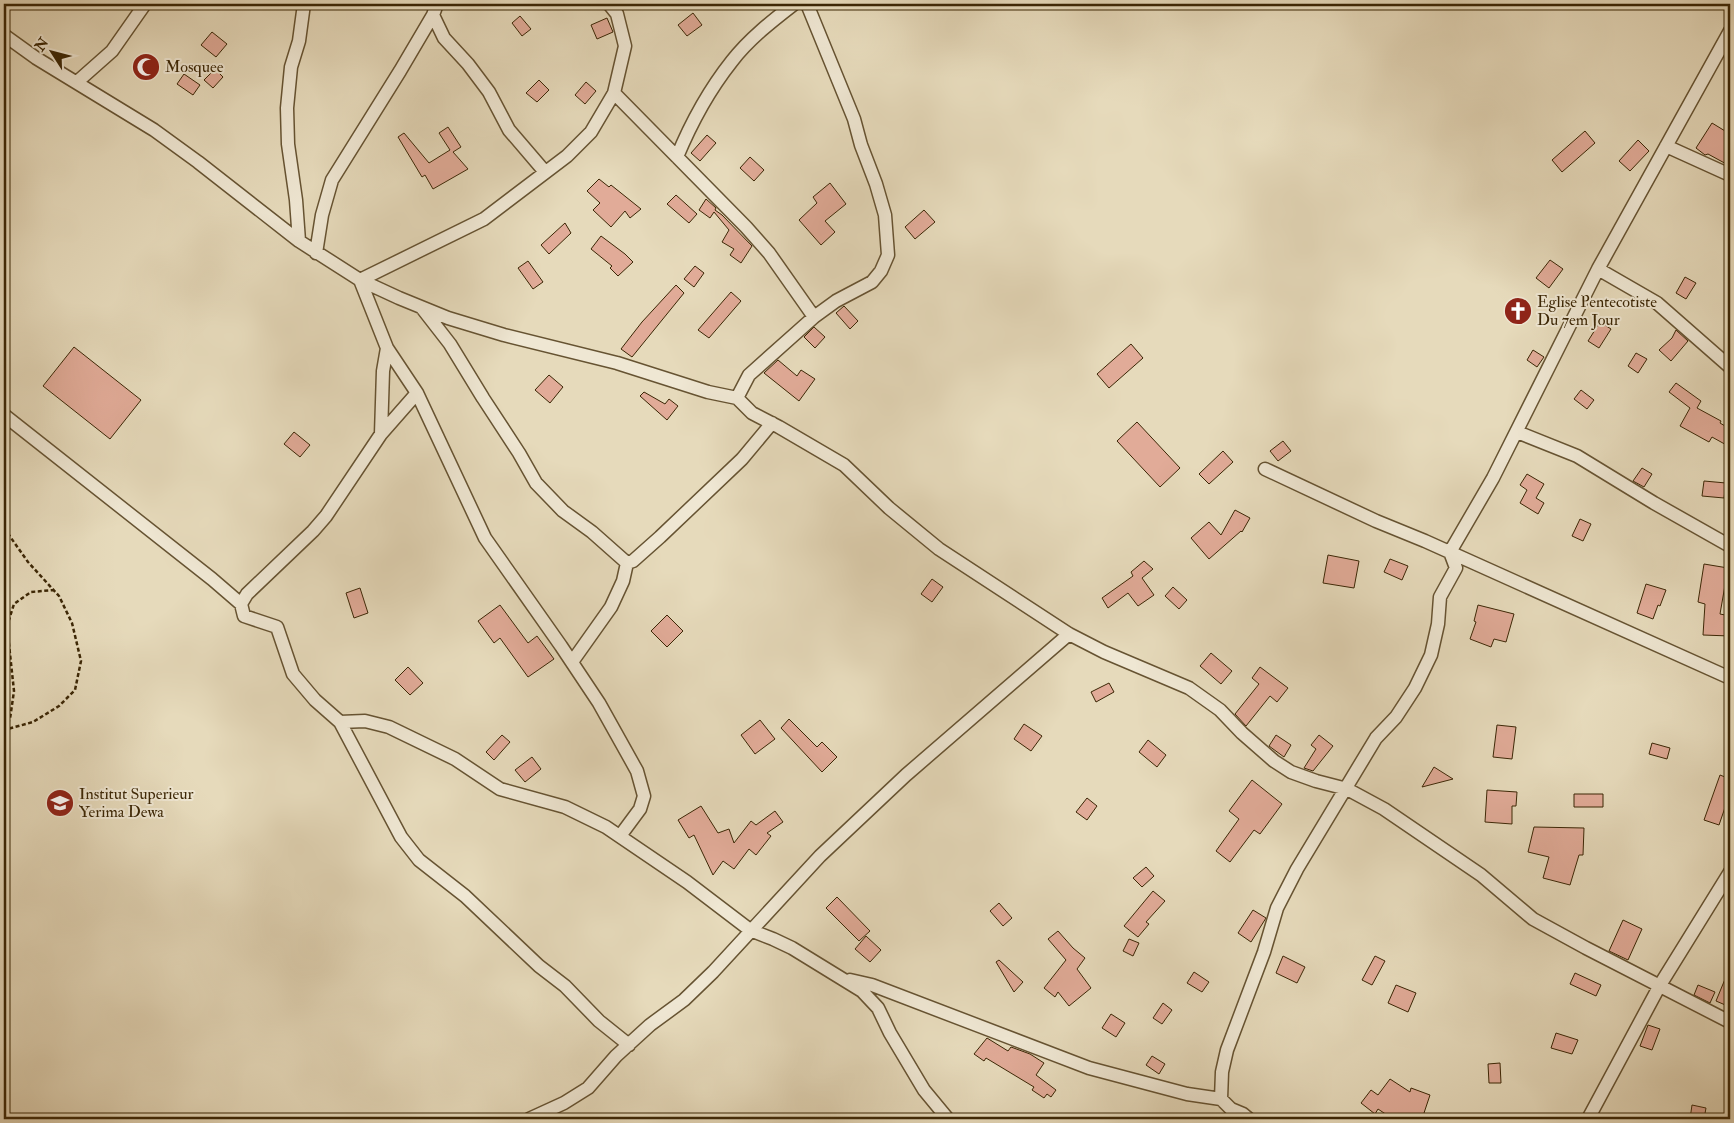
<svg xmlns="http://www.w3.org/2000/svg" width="1734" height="1123" font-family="'IM FELL Double Pica',serif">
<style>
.building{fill:#e1ab98;stroke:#3b2605}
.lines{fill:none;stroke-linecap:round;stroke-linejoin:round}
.minor-casing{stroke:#665332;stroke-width:15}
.path{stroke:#3b2605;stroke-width:2.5;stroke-dasharray:4 2.5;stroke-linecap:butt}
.minor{stroke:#efe7d3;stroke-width:12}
.labels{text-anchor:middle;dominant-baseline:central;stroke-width:4;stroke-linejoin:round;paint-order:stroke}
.poi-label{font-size:16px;fill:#3b2605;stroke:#efe7d3;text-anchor:start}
</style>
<rect width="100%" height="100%" fill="#e6dabb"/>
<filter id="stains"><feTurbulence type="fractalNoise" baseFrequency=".004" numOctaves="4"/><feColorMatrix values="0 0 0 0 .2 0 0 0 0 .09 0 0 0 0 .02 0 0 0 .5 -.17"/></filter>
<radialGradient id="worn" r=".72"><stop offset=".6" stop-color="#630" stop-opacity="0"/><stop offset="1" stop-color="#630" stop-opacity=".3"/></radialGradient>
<!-- building -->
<path class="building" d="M693 13 702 25 687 36 678 25Z
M520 16 531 29 522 36 512 23Z
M607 18 613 32 597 39 591 25Z
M212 32 227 44 216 57 201 45Z
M215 69 223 77 213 88 204 80Z
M184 74 200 85 193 95 177 84Z
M539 80 549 90 537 102 526 93Z
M586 82 596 91 585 104 575 95Z
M1712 123 1730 134V166L1708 154 1705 155 1696 148Z
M448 127 461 147 453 152 468 169 433 189 425 175 422 177 398 137 404 133 429 163 450 150 439 133Z
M1585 131 1595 143 1562 172 1552 160Z
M707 135 716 143 700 161 691 153Z
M1638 140 1649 151 1630 171 1619 161Z
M750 157 764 170 754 181 740 168Z
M599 179 609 187 611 185 641 209 630 218 625 211 611 227 593 210 600 203 587 191Z
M830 183 846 204 825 221 835 232 821 245 799 220 817 203 813 197Z
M676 195 697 214 689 223 667 204Z
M706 199 716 208 715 210 722 215 752 246 741 263 730 255 734 249 722 242 729 230 714 212 710 218 699 210Z
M924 210 935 222 915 239 905 227Z
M565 223 571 233 549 254 541 245Z
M601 236 625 254 633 262 618 276 610 268 612 266 591 249Z
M1550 260 1563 269 1549 288 1536 278Z
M528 261 543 282 533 289 518 268Z
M695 266 704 273 694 287 684 279Z
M1685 277 1696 283 1686 299 1676 293Z
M676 285 684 293 632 357 621 349 642 322Z
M731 292 741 301 709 338 698 330Z
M844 306 858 321 850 329 836 313Z
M1600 322 1611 329 1599 348 1588 341Z
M814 327 825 337 815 348 804 337Z
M1676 330 1688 341 1671 361 1659 350 1672 338Z
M1131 344 1143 358 1109 388 1097 374Z
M74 347 141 400 110 439 43 386Z
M1533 350 1544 357 1537 367 1527 360Z
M1636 353 1647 359 1638 373 1628 366Z
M778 360 797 376 801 370 815 379 799 401 764 373Z
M549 375 563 387 550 403 535 390Z
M1676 383 1701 401 1697 408 1721 421 1720 423 1730 429V447L1712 437 1709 442 1680 426 1690 408 1669 392Z
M1581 390 1594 400 1587 409 1574 399Z
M644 392 665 404 669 399 678 406 667 420 640 396Z
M1137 422 1180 468 1160 487 1117 441Z
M294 432 310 445 300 457 284 444Z
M1283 441 1291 451 1278 461 1270 451Z
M1223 451 1233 462 1209 484 1199 474Z
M1642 468 1652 474 1644 487 1633 481Z
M1527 474 1544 484 1536 498 1544 503 1538 514 1520 503 1527 490 1520 485Z
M1704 481 1726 483 1724 498 1702 496Z
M1235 510 1250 518 1242 532 1241 531 1209 559 1191 538 1209 522 1221 535Z
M1580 519 1591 524 1583 541 1572 536Z
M1328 555 1359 561 1354 588 1323 583Z
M1390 559 1408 566 1402 580 1384 572Z
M1144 561 1153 569 1142 578 1154 595 1138 606 1128 593 1108 608 1102 598 1133 576 1131 572Z
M1704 564 1728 568 1720 614 1730 616V636L1703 635 1705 604 1698 602Z
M932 579 943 587 932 602 921 594Z
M1646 584 1666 590 1660 606 1658 605 1653 619 1637 613Z
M1173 587 1187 600 1179 609 1165 596Z
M360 588 368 613 354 618 346 593Z
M500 605 528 643 537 636 554 659 528 677 500 638 494 643 478 621Z
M1478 605 1514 614 1506 642 1494 639 1491 647 1470 639 1476 622 1474 621Z
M667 615 683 631 667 647 651 631Z
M1211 653 1232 671 1221 684 1200 666Z
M408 667 423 683 410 695 395 680Z
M1260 667 1288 688 1277 702 1270 696 1246 726 1235 714 1259 684 1252 678Z
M1109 683 1114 692 1096 702 1091 692Z
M789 719 817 747 822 742 837 757 822 772 781 728Z
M760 720 775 739 755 754 741 735Z
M1024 724 1042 736 1031 751 1014 739Z
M1497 725 1516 727 1512 759 1493 757Z
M502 735 510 742 494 760 486 752Z
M1276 735 1291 745 1284 757 1269 746Z
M1319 735 1333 746 1313 771 1304 768 1316 749 1311 745Z
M1148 740 1166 755 1157 767 1139 752Z
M1652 743 1670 748 1667 759 1649 754Z
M532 757 541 769 525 782 515 770Z
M1434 767 1453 779 1422 787Z
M1720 775 1730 779V793L1719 825 1704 820Z
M1252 780 1282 804 1260 834 1254 830 1230 862 1216 851 1239 819 1229 811Z
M1487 790 1517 792 1516 806H1512V824L1485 822Z
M1574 794H1603V807H1574Z
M1087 798 1097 806 1087 820 1076 812Z
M701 806 718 833 729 829 734 843 751 821 756 825 775 811 783 822 767 833 771 836 756 855 749 849 734 869 723 861 713 875 694 835 689 838 678 820Z
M1534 827 1584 828 1583 855H1579L1570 885 1543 878 1549 857 1528 852Z
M1146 867 1154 876 1142 887 1133 878Z
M1153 891 1165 901 1146 922 1149 924 1138 937 1124 926Z
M837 897 870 931 859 941 826 908Z
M999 903 1012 918 1003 926 990 911Z
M1253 910 1266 918 1251 942 1238 933Z
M1623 920 1642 929 1628 960 1609 951Z
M1058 931 1073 948 1085 958 1077 969 1091 988 1069 1006 1058 992 1055 997 1044 988 1066 960 1048 939Z
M866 936 881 950 870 962 855 949Z
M1129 939 1139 943 1133 956 1123 951Z
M1283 956 1305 967 1297 983 1276 973Z
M1375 956 1385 961 1372 985 1362 980Z
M999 960 1023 982 1014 992 996 962Z
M1730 967V1007L1716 1001Z
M1194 972 1209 982 1202 992 1187 983Z
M1575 973 1601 985 1596 996 1570 984Z
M1396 985 1416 993 1408 1012 1388 1003Z
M1698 985 1715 992 1710 1003 1694 995Z
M1163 1003 1172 1010 1162 1024 1153 1018Z
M1111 1014 1125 1023 1116 1037 1102 1028Z
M1648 1025 1660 1029 1652 1050 1640 1046Z
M1556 1033 1578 1040 1572 1054 1551 1048Z
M987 1038 1008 1051 1011 1047 1030 1054 1044 1063 1036 1075 1056 1090 1051 1097 1047 1094 1044 1098 1032 1090 1034 1087 986 1058 984 1061 974 1054Z
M1152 1056 1165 1064 1159 1074 1146 1065Z
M1500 1063 1501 1083H1489L1488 1064Z
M1390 1079 1410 1092 1411 1088 1430 1095 1422 1119H1393L1378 1109 1375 1114 1361 1103 1371 1090 1378 1095Z
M1692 1105 1706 1108 1704 1119H1690Z"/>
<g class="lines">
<defs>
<path id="minor" d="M433 15 444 38 468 64 489 92 509 130 545 172
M4 35 36 58 154 130 198 162 299 241 360 280 399 298 448 318 504 335 617 363 708 392 737 398 752 413 779 427 844 465 889 508 939 549 1069 634 1104 652 1189 688 1220 710 1242 733 1274 761 1291 772 1316 781 1347 789 1384 809 1481 875 1533 919 1586 948 1730 1022
M77 82 112 51 145 4
M614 93 746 227 769 253 814 317
M1666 146 1730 175
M677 157C691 123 709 90 732 61 749 39 772 21 794 4
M299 241 296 200 288 144 287 108 291 67 299 41 304 4
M316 253 322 215 332 180 400 71 433 15 437 4
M1598 269 1657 303 1730 367
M360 280 387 348 417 393 485 538 561 646 599 703 637 771 644 796 640 809 620 836
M360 280 484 219 567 156 591 132 614 93 625 46 617 14 609 4
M422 308 450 344 483 398 519 453 536 483 563 511 592 532 627 563
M737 398 749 375 814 317 836 301 872 282 881 271 888 255 885 215 876 184 861 145 854 119 807 4
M4 415 212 579 241 604 244 616 277 627 293 674 315 700 340 722 401 837 419 860 465 896 539 966 565 986 599 1021 629 1045
M1517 432 1577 456 1654 503 1730 546
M381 434 383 371 387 348
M1265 469 1376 521 1425 541 1730 678
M1450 552 1493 478 1598 269 1730 31
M627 563 633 561 660 537 742 459 772 423
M241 604 247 594 313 531 326 516 381 434 417 393
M572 662 611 607 623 581 627 563
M340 722 365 721 389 727 455 759 500 789 565 807 606 827 687 882 750 930 773 939 792 948 862 991 878 1008 890 1033 924 1090 948 1119
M850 980 872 985 1089 1068 1187 1094 1221 1099 1231 1109 1243 1114 1249 1119
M1221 1099 1222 1072 1227 1050 1264 952 1277 908 1297 869 1376 738 1396 717 1415 688 1431 655 1438 624 1440 597 1456 568 1450 552
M529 1119 564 1103 588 1088 616 1056 650 1025 684 1000 713 972 820 856 906 775 1069 634
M1588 1119 1660 985 1730 872"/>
</defs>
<!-- minor casing -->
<use href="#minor" class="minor-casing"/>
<!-- path -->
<path class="path" d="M4 528 28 562 59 596 72 623 81 661 75 690 59 706 33 722 4 730
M4 729 10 719 14 691 7 626 14 604 31 592 54 590"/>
<!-- minor -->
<use href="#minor" class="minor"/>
</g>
<!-- icons -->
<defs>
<symbol id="mosque-disc" viewBox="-11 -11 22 22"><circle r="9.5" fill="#8f2418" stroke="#efe7d3"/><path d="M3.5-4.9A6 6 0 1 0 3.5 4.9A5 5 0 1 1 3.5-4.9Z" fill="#fff"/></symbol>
<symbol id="church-disc" viewBox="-11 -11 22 22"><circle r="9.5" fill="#8f2418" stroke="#efe7d3"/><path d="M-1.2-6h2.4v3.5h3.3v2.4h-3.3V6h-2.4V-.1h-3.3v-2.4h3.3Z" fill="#fff"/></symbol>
<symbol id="university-disc" viewBox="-11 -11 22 22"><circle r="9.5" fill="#8f2418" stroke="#efe7d3"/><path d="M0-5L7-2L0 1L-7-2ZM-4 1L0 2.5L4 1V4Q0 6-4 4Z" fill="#fff"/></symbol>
</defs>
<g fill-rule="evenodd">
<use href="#mosque-disc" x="130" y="51" width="32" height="32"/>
<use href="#church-disc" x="1502" y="295" width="32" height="32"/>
<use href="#university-disc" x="44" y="787" width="32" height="32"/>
</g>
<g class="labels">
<!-- poi labels -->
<g class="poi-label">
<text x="165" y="67">Mosquee</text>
<text x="1537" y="302">Eglise Pentecotiste<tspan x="1537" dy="18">Du 7em Jour</tspan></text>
<text x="79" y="794">Institut Superieur<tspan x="79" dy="18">Yerima Dewa</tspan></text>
</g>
</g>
<!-- margin -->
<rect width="1734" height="1123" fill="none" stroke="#e6dabb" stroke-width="20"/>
<rect x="5" y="5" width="1724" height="1113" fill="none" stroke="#3b2605" stroke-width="2.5"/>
<rect x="10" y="10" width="1714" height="1103" fill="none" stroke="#3b2605"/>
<!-- north arrow -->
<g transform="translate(52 52) rotate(306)" stroke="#efe7d3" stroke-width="4" paint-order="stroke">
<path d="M0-4L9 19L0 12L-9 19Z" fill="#3b2605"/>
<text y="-8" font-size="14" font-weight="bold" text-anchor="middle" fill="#3b2605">N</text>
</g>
<rect width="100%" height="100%" filter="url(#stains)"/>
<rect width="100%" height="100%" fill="url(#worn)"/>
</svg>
